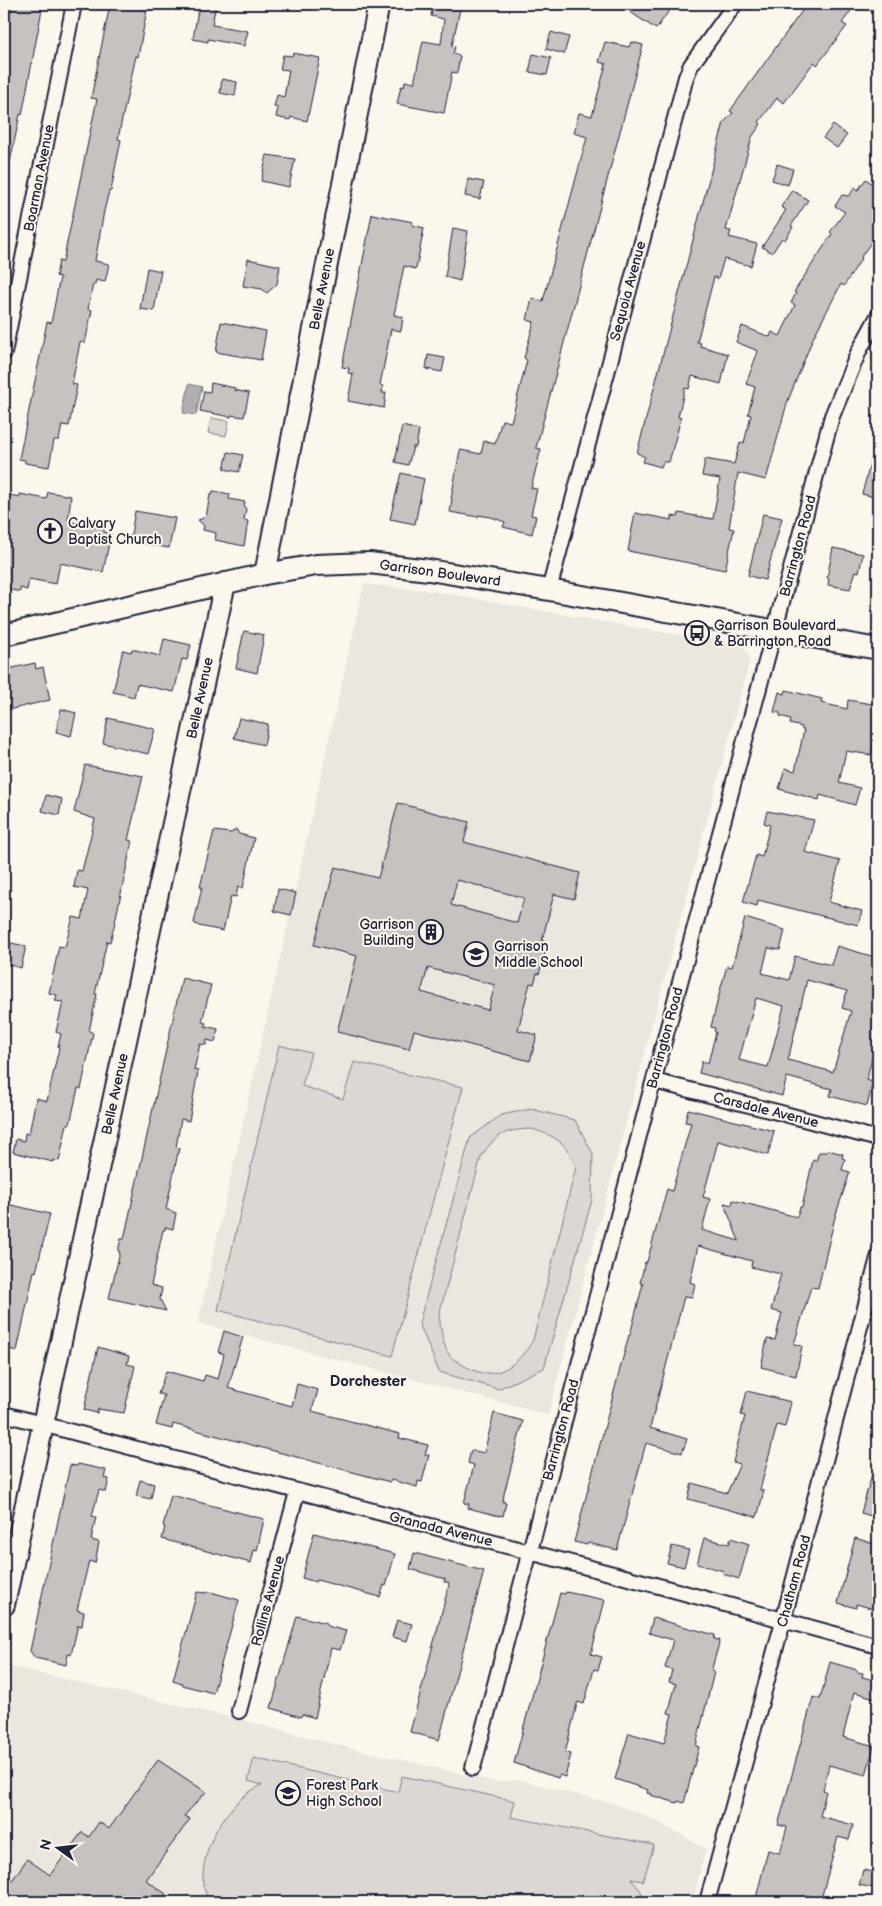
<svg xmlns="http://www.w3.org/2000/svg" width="882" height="1906" font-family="'Balsamiq Sans',sans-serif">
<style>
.built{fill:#ebe7df}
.green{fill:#dbd8d3;stroke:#7e7d87;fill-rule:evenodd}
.water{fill:#b1aeb0;stroke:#787681}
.building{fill:#c6c2c0;stroke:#22223b;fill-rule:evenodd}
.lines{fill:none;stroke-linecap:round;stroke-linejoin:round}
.street-casing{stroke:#22223b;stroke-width:18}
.secondary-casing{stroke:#22223b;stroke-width:24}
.street{stroke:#fbf7ec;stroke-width:14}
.secondary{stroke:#fbf7ec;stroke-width:20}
.labels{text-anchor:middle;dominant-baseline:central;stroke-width:4;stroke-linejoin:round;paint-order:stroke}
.street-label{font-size:14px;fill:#22223b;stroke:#fbf7ec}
.poi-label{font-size:14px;fill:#22223b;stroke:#fbf7ec;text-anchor:start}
.neighbourhood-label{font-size:15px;font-weight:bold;fill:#22223b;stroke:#fbf7ec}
</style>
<rect width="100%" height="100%" fill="#fbf7ec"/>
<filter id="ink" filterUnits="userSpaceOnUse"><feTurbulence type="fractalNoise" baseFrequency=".02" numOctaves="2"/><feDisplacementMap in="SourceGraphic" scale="10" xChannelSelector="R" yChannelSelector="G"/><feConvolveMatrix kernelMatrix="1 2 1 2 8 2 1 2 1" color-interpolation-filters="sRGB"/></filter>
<g filter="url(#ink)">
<!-- built -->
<path class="built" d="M364 584 432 591 689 637 741 642 750 659 548 1415 198 1323Z
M8 1666 226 1716 346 1747 496 1782 519 1780 615 1804 651 1818 706 1849 692 1902H4V1685Z"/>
<!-- green -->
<path class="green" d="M211 418 229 421 226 436 208 433Z
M279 1045 311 1053 302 1086 343 1099 354 1062 463 1087 392 1356 218 1310Z
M531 1109 575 1120 593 1154 592 1200 544 1368 498 1389 439 1372 419 1323 470 1138 501 1115ZM532 1129C557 1137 566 1142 576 1167L533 1340C517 1367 493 1384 463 1365 459 1362 453 1360 450 1356 442 1345 441 1328 439 1315L481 1157C496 1134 504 1130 532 1129Z
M254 1758 398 1792 402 1776 515 1801 511 1817 654 1845 643 1881 631 1879 641 1891 645 1902H209C207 1896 204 1890 203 1884 200 1847 229 1799 262 1785L248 1781Z"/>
<!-- water -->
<path class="water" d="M189 384 202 387 196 415 183 413Z"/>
<!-- building -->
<path class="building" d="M12 4H43L22 115 20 114 10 162 4 161V45Z
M110 4H148L138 57 136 56 121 124 118 139 121 140 116 164 111 191H109L104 211 95 261 109 264 105 282 96 280 95 284H93L88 309 92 310 85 343 80 342 72 384 77 385 69 426 62 425 59 440H54L49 467 25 463V460L19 459 47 322 51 323 54 308 60 277 56 276 59 261 63 262 97 99 91 98Z
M199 4H216L212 25 248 31 244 46 208 39V42L193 39Z
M433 4H461L452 46 455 47 453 54 460 56 457 73 452 72 444 113 397 104 401 86 404 87 405 81 414 83 423 41 441 44 444 19 431 16Z
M636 4H674L656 29 630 12Z
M807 4H856L842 23 847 26 817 65 814 62 784 103 777 98 759 122 761 124 752 137 726 230 731 231 729 237 757 244 751 266 724 259 718 279 714 277 697 342 701 343 700 346 728 354 721 384 692 376 689 389 685 388 678 417 681 418 669 462H663L661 467 643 462 645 457 637 453 724 122 733 113 730 111Z
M551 32 569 37 564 54 546 49Z
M605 42 629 47 631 42 643 45 536 448 541 449 531 488 537 489 531 515 536 516 532 534 503 527 505 522 491 517 478 515V517L450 512 452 499H451L460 450 481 454 484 441 495 444 502 420 511 422 527 360 524 358 534 322 527 320 532 298 543 301 587 137 574 133 579 113 592 116 606 64 599 62Z
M293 53 320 58 307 121 291 117 290 120 276 117 278 108 274 107 277 95 284 97 289 70 280 69 283 55 292 56Z
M533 54 551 58 547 75 529 72Z
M222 79 237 82 235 96 220 93Z
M833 125 847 135 837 148 823 138Z
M267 155 295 159 289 187 261 181Z
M777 164 793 169 788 185 772 180Z
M468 179 484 182 480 199 465 196Z
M866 179 878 188V233L862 255 861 259 844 286 841 284 813 338 787 403 766 480 738 473 729 528 734 529 725 570 628 551 635 513 672 520V516L678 517 679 513 713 519 720 479 702 476 705 459 734 464 740 443H744L751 415 748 414 755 387 746 384 758 351 736 342 742 326 770 337 772 332 780 336 795 305 791 303 796 293 794 292 832 234 830 232 845 212 835 206 842 195 849 196 855 187 858 190Z
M792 190 808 200 791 226 793 227 785 240 782 238 772 253 762 247 786 210 781 207Z
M372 214 413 222 412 225 424 228 416 269 404 266 394 315 403 317 401 331 391 329 380 385 383 386 382 393H386L384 408 348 401 353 374 348 373 349 368 342 367Z
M453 228 468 231 460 281 445 277Z
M248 259 280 266 277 284 267 293 262 289 243 286Z
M147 268 161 271 154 311 140 309Z
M221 322 266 331 261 360 216 352Z
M428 355 445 358 442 372 426 369Z
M211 383 235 388 234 390 249 393 244 417 231 415V417L200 411 204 391 210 392Z
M402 426 419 430 416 447H413L408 465 395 462Z
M874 449 878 450V498L862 494Z
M228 452 243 455 239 472 224 469Z
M401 473 424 479 415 524 390 519Z
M213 491 230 494 229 499 245 502 244 506 246 509 244 520 248 521 244 546 215 540 216 533 203 530 204 526 198 520 206 517 210 495H212Z
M48 492 71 496 68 521 104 529V532L111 534 103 572 60 563 56 584 29 579 27 590 20 588V592L4 588V494L20 497V494L46 499Z
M135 511 175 518 169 548 130 541Z
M763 514 782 518 765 580 749 576 748 575Z
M833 548 863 554 859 572 856 571 850 589 828 585 829 578H827Z
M244 631 264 635 257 673 236 668Z
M164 639 191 645 187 660 182 659 174 692 137 684 134 697 113 692 123 650 131 652 132 649 160 656Z
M35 663 36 669 43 667 50 700 4 711V670Z
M786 690 822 699 821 703 847 709 848 700 878 705V721L871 755 846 751 839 783 860 788 855 805 820 795 819 800 779 789 785 768 795 771 804 730H802V727L790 724 791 719 780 716V713L774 712 779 692 785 694Z
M61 709 76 713 71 736 56 732Z
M108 718 155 729 148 754 103 743Z
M239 718 268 724 264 745 234 738Z
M85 765 143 776 128 840 132 841 115 922 110 942 107 941 95 994H97L89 1031 93 1033 81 1089 78 1088 70 1124H67L59 1161 53 1160V1162L13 1152 16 1139 24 1141 25 1133 29 1134 36 1098 47 1101 59 1048 58 1047 61 1034 56 1032 63 1002 55 1001 57 995 49 993 59 946 65 947 73 917 82 919 88 890 74 887 77 870 82 871 95 819 74 812Z
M46 795 62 799 59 815 42 811Z
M398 803 469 822 464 842 580 873 574 899 554 894 542 941 545 942 543 952 545 953 539 974 537 973 534 984 530 983 518 1030 537 1035 530 1061 414 1030 409 1049 337 1032 357 956 314 945 335 867 378 878ZM457 880 524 898 517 923 451 905ZM428 968 495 985 488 1010 421 992Z
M767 811 814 820 805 852 840 861 829 902 862 911 858 925 758 900 757 906 743 902 756 855 762 857 770 825 764 823Z
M236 829 239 834 254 838 243 888 238 886 236 897 231 896 223 931 199 926 194 923 202 887H200L214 831 231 833Z
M278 889 296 893 291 915 274 911Z
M745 918 785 930 780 950 768 948 762 973 789 980 795 956 831 965 837 946 878 958V1054L874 1052 866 1080 873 1082 867 1106 830 1096 832 1089 787 1077 782 1096 699 1073 702 1061 708 1063 716 1032 714 1031 715 1028 711 1027 721 987 727 966 732 967ZM807 980 847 991 842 1008 851 1011 833 1072 788 1060ZM756 998 784 1006 768 1067 739 1060Z
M11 943 26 946 21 968 6 964Z
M182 978 211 985 202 1022 206 1023 205 1026 218 1029 215 1042 207 1040 206 1045 200 1044 194 1070 198 1071 189 1121 181 1119 176 1147 179 1148 166 1209 176 1213 173 1229 165 1227V1230H163L151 1285 162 1288 160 1299 166 1311 109 1298 120 1252 118 1251 121 1239H124Z
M688 1109 774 1131 768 1155 718 1141 703 1197 710 1199 702 1230 739 1241 724 1203 732 1205 733 1200 797 1217 800 1207H802L813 1160 816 1161 819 1152H827L828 1150 843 1154 842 1158 845 1159 842 1170 850 1172 835 1217 818 1288 811 1287 794 1344 802 1346 796 1376 761 1367 767 1339 775 1340 782 1313 771 1310 781 1274 751 1267 752 1261 698 1246 690 1282 695 1284 692 1297 686 1296 684 1297 650 1428 687 1439 682 1453 646 1443 617 1550 588 1543 587 1545 574 1542 629 1335H630L643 1284 640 1283 645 1262H647L667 1189 672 1191 691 1123 685 1122Z
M12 1205 50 1214 36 1272 34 1271 17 1351 4 1348V1269L7 1254H4V1250L7 1233 4 1230V1210L10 1212Z
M224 1331 243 1337 228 1388 292 1406 297 1384 318 1390 312 1411 400 1434 399 1438 428 1445 425 1455H429L422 1482 418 1481 417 1487 391 1480 390 1482 173 1424 172 1429 156 1425 164 1395 158 1394 166 1371 203 1381 205 1375 218 1379 224 1354 218 1352Z
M98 1347 129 1356 127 1364 135 1366 124 1413 98 1409 97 1413 84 1410Z
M747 1391 791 1402 785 1427 777 1425 760 1490 764 1491 757 1517 688 1499 692 1483 727 1493 740 1464 733 1462 745 1416 741 1415Z
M494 1413 523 1421 504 1494 503 1502 506 1503 503 1516 499 1515V1516L468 1508 469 1504 464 1503 474 1465 468 1463 471 1450 484 1453Z
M78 1464 106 1470 104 1478 109 1479 106 1492 99 1490 92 1516 96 1517 91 1540 99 1542 95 1563 89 1561 77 1610 84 1612 82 1626 78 1625 71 1655 68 1654 66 1665 35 1658 30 1651 70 1465 77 1466Z
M874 1467H878V1518L861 1513Z
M140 1480 154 1484 151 1499 136 1496Z
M171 1495 264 1519 257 1551 254 1550 251 1563 162 1539 165 1527 163 1526Z
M314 1533 395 1554 386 1586 384 1585 380 1597 317 1580 316 1582 302 1578Z
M704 1538 729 1544 731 1538 749 1544 739 1579 723 1574 724 1571 697 1564Z
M855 1538 878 1545V1562L872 1584 878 1585V1610L856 1604V1608L838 1603Z
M672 1546 689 1550 684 1567 667 1563Z
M414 1553 484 1571 439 1740 410 1732 449 1585 448 1582H444L445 1579 410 1569Z
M207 1591 239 1600 213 1693 182 1685V1683L173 1680 197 1592 207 1593Z
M566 1592 605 1600 591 1654 602 1657 598 1670 594 1669 584 1704 578 1702 577 1704 565 1753 571 1754 565 1777 559 1775 558 1778 514 1763 560 1593 565 1594Z
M297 1616 327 1623V1626L346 1631 340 1650 331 1648 315 1718 302 1714 301 1717 271 1708Z
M653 1618 715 1635 714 1639 720 1640 712 1668V1671L714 1672 696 1746 699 1747 684 1803 678 1801 677 1803 650 1795 651 1794 647 1793 648 1790 615 1779 629 1733 664 1743 672 1714 668 1713 676 1684 669 1682 672 1670 665 1668 673 1640 649 1633Z
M397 1620 412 1624 407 1641 392 1637Z
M830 1662 857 1670V1672L863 1673 862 1677 878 1681V1699L854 1692 843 1737 874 1746 866 1775 829 1765 823 1790 826 1791 820 1816 853 1825 849 1840 838 1837 821 1899 807 1895 806 1902H755L768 1850 780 1853 787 1827 778 1825 783 1808 813 1697 820 1699Z
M158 1760 206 1792 184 1816 190 1819 146 1880 166 1894 160 1902H18L4 1892 27 1859 50 1875 82 1832 89 1837 99 1822 109 1829Z
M863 1870 877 1873 874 1888 859 1885Z"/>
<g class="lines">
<defs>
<path id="street" d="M4 353 74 4
M549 590 686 77 691 65 735 4
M654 1081 781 1113 878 1139
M4 1414 655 1585 878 1646
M239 1711 297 1492
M473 1768 650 1094 832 416 859 351 878 316
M707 1902 783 1621 878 1258"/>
<path id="secondary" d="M265 574 379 4
M4 635 265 574 316 565 369 563 429 570 549 590 878 649
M4 1605 225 583"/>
</defs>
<!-- street casing -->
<use href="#street" class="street-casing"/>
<!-- secondary casing -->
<use href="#secondary" class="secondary-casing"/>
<!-- street -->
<use href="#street" class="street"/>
<!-- secondary -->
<use href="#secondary" class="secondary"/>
</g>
</g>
<!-- icons -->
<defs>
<symbol id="church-ring" viewBox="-11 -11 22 22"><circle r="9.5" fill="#fbf7ec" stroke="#22223b" stroke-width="1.5"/><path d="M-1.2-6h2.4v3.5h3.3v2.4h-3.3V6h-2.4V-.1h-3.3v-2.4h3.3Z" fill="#22223b"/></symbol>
<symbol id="bus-ring" viewBox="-11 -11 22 22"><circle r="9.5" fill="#fbf7ec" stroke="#22223b" stroke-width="1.5"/><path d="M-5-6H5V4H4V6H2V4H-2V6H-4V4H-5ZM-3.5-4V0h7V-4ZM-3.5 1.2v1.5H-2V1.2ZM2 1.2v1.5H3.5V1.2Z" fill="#22223b"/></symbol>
<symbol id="building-ring" viewBox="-11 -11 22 22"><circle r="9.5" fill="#fbf7ec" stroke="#22223b" stroke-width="1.5"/><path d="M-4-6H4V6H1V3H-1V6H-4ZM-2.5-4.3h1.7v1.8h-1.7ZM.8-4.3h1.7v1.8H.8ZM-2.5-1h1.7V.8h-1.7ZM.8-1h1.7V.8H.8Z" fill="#22223b"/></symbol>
<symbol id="school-ring" viewBox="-11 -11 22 22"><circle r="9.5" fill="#fbf7ec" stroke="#22223b" stroke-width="1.5"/><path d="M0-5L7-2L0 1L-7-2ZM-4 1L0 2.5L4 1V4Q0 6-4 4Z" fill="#22223b"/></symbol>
</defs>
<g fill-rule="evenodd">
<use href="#church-ring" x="36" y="517" width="28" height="28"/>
<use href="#bus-ring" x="683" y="619" width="28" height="28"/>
<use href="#building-ring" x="417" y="918" width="28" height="28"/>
<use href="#school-ring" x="462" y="940" width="28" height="28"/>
<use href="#school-ring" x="274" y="1779" width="28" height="28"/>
</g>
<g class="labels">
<!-- street labels -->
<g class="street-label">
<text transform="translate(39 178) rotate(-79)">Boarman Avenue</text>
<text transform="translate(322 289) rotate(-79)">Belle Avenue</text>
<text transform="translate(628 291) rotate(-75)">Sequoia Avenue</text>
<text transform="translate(798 546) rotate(-75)">Barrington Road</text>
<text transform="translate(440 573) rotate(8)">Garrison Boulevard</text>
<text transform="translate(200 698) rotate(-78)">Belle Avenue</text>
<text transform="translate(665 1038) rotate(-75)">Barrington Road</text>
<text transform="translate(115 1094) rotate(-78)">Belle Avenue</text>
<text transform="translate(766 1110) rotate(14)">Carsdale Avenue</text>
<text transform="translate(561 1430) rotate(-75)">Barrington Road</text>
<text transform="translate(441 1529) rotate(14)">Granada Avenue</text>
<text transform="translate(794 1581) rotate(-75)">Chatham Road</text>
<text transform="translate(268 1601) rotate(-75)">Rollins Avenue</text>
</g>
<!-- poi labels -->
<g class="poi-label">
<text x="68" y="523">Calvary<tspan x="68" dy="16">Baptist Church</tspan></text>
<text x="714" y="625">Garrison Boulevard<tspan x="714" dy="16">&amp; Barrington Road</tspan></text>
<text x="414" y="924" text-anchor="end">Garrison<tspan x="414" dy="16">Building</tspan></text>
<text x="494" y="946">Garrison<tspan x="494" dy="16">Middle School</tspan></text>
<text x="306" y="1785">Forest Park<tspan x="306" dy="16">High School</tspan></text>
</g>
<!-- neighbourhood labels -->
<g class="neighbourhood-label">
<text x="368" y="1381">Dorchester</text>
</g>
</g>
<!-- margin -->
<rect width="882" height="1906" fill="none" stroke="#fbf7ec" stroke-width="20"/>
<rect x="10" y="10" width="862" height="1886" fill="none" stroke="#22223b" stroke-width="2" filter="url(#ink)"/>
<!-- north arrow -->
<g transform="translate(58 1848) rotate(285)" stroke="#fbf7ec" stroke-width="4" paint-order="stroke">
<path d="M0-4L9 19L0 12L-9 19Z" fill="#22223b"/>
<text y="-8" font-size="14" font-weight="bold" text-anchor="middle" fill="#22223b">N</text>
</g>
</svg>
